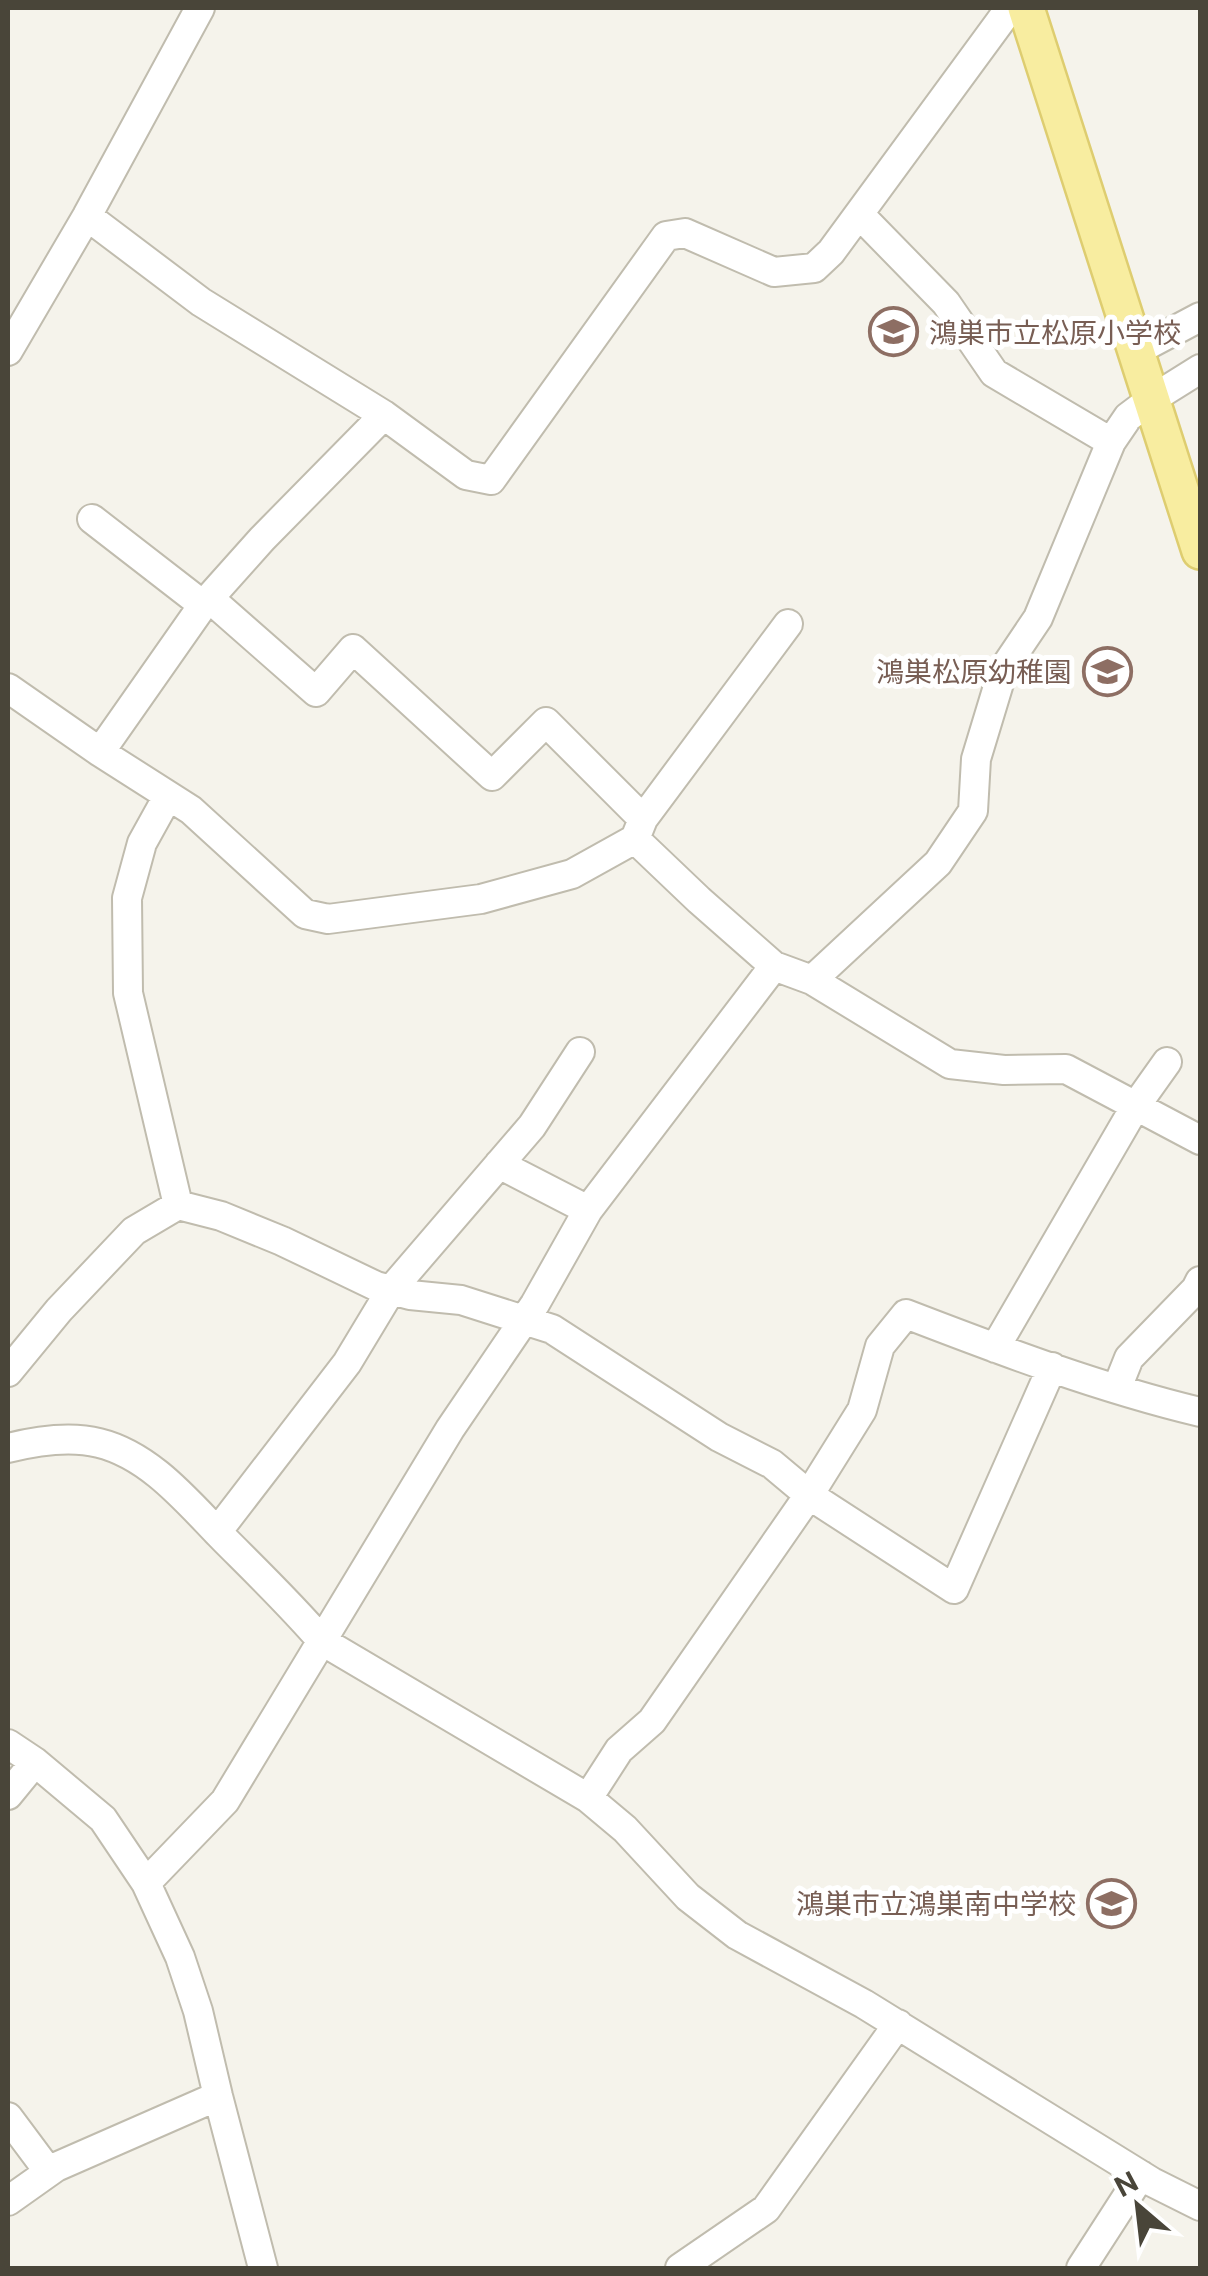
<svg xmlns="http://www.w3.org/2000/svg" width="1208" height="2276" font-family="'Public Sans','Noto Sans JP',sans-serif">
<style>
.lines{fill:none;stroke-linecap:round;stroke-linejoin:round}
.minor-casing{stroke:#c0bcae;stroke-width:32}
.major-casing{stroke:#decd70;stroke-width:40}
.minor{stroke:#fff;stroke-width:28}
.major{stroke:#f8eda0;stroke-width:35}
.labels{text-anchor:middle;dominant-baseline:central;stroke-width:10;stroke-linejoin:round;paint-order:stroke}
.education-label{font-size:28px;fill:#785e54;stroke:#fff;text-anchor:end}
</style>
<rect width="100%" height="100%" fill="#f5f3eb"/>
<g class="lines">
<defs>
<path id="minor" d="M859 214 946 303 994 373 1111 442
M87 216 201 302 384 415 466 475 491 480 666 236 685 233 774 272 814 268 831 252 1010 8
M8 351 87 216 200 8
M1136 351 1200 317
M92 519 203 605
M209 598 316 692 353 649 492 776 546 722 643 819
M8 688 100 752 191 810 305 914 328 919 481 899 572 874 635 839
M100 752 203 605 262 539 384 415
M168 796 142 843 127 898 128 993 178 1205
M774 966 699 900 635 839 643 819 788 624
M812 980 938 863 973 811 976 759 1003 670 1038 618 1111 442 1128 417 1152 399 1200 369
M499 1164 588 1210
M995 1348 1135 1107 1167 1062
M8 1372 59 1310 134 1231 178 1205 221 1216 282 1241 376 1286 410 1295 461 1300 552 1329 719 1437 772 1464 809 1495 954 1589 1052 1367
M1117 1388 1129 1358 1196 1289 1200 1281
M8 1448C36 1441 71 1436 99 1443 152 1456 190 1505 226 1541 259 1574 292 1606 322 1641L588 1798 625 1829 688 1897 737 1935 864 2004 1152 2182 1200 2206
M217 1532 347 1363 391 1290 532 1126 580 1052
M8 1744 35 1762 103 1819 146 1883 180 1957 198 2011 218 2096 263 2268
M8 1795 35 1762
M588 1798 619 1750 652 1721 809 1495 862 1410 880 1346 906 1314C1002 1351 1100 1388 1200 1412
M146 1883 225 1801 450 1429 535 1304 588 1210 774 966 812 980 950 1064 1004 1070 1066 1069 1200 1140
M8 2117 49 2172
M8 2201 56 2167 218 2096
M680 2268 766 2209 898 2024
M1081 2268 1141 2175"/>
<path id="major" d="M1026 8 1200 551"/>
</defs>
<!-- minor casing -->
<use href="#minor" class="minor-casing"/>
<!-- major casing -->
<use href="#major" class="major-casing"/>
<!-- minor -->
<use href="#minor" class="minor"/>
<!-- major -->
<use href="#major" class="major"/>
</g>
<!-- icons -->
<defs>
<symbol id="school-ring" viewBox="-11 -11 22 22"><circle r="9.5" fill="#fff" stroke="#8d6e63" stroke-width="1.5"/><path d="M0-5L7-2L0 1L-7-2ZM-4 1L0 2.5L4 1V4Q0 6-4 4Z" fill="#8d6e63"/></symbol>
</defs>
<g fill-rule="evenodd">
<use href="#school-ring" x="866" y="304" width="55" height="55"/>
<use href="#school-ring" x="1080" y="644" width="55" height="55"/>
<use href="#school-ring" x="1084" y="1876" width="55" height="55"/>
</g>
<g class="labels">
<!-- education labels -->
<g class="education-label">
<text x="929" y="332" text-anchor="start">鴻巣市立松原小学校</text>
<text x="1072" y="671">鴻巣松原幼稚園</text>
<text x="1076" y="1903">鴻巣市立鴻巣南中学校</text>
</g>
</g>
<!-- border -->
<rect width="1208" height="2276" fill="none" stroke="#494539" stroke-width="20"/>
<!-- north arrow -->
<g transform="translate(1138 2206) rotate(332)" stroke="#ffffff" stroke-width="8" paint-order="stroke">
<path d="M0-8L18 38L0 25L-18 38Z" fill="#494539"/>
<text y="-15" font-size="28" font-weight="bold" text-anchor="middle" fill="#494539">N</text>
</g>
</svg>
